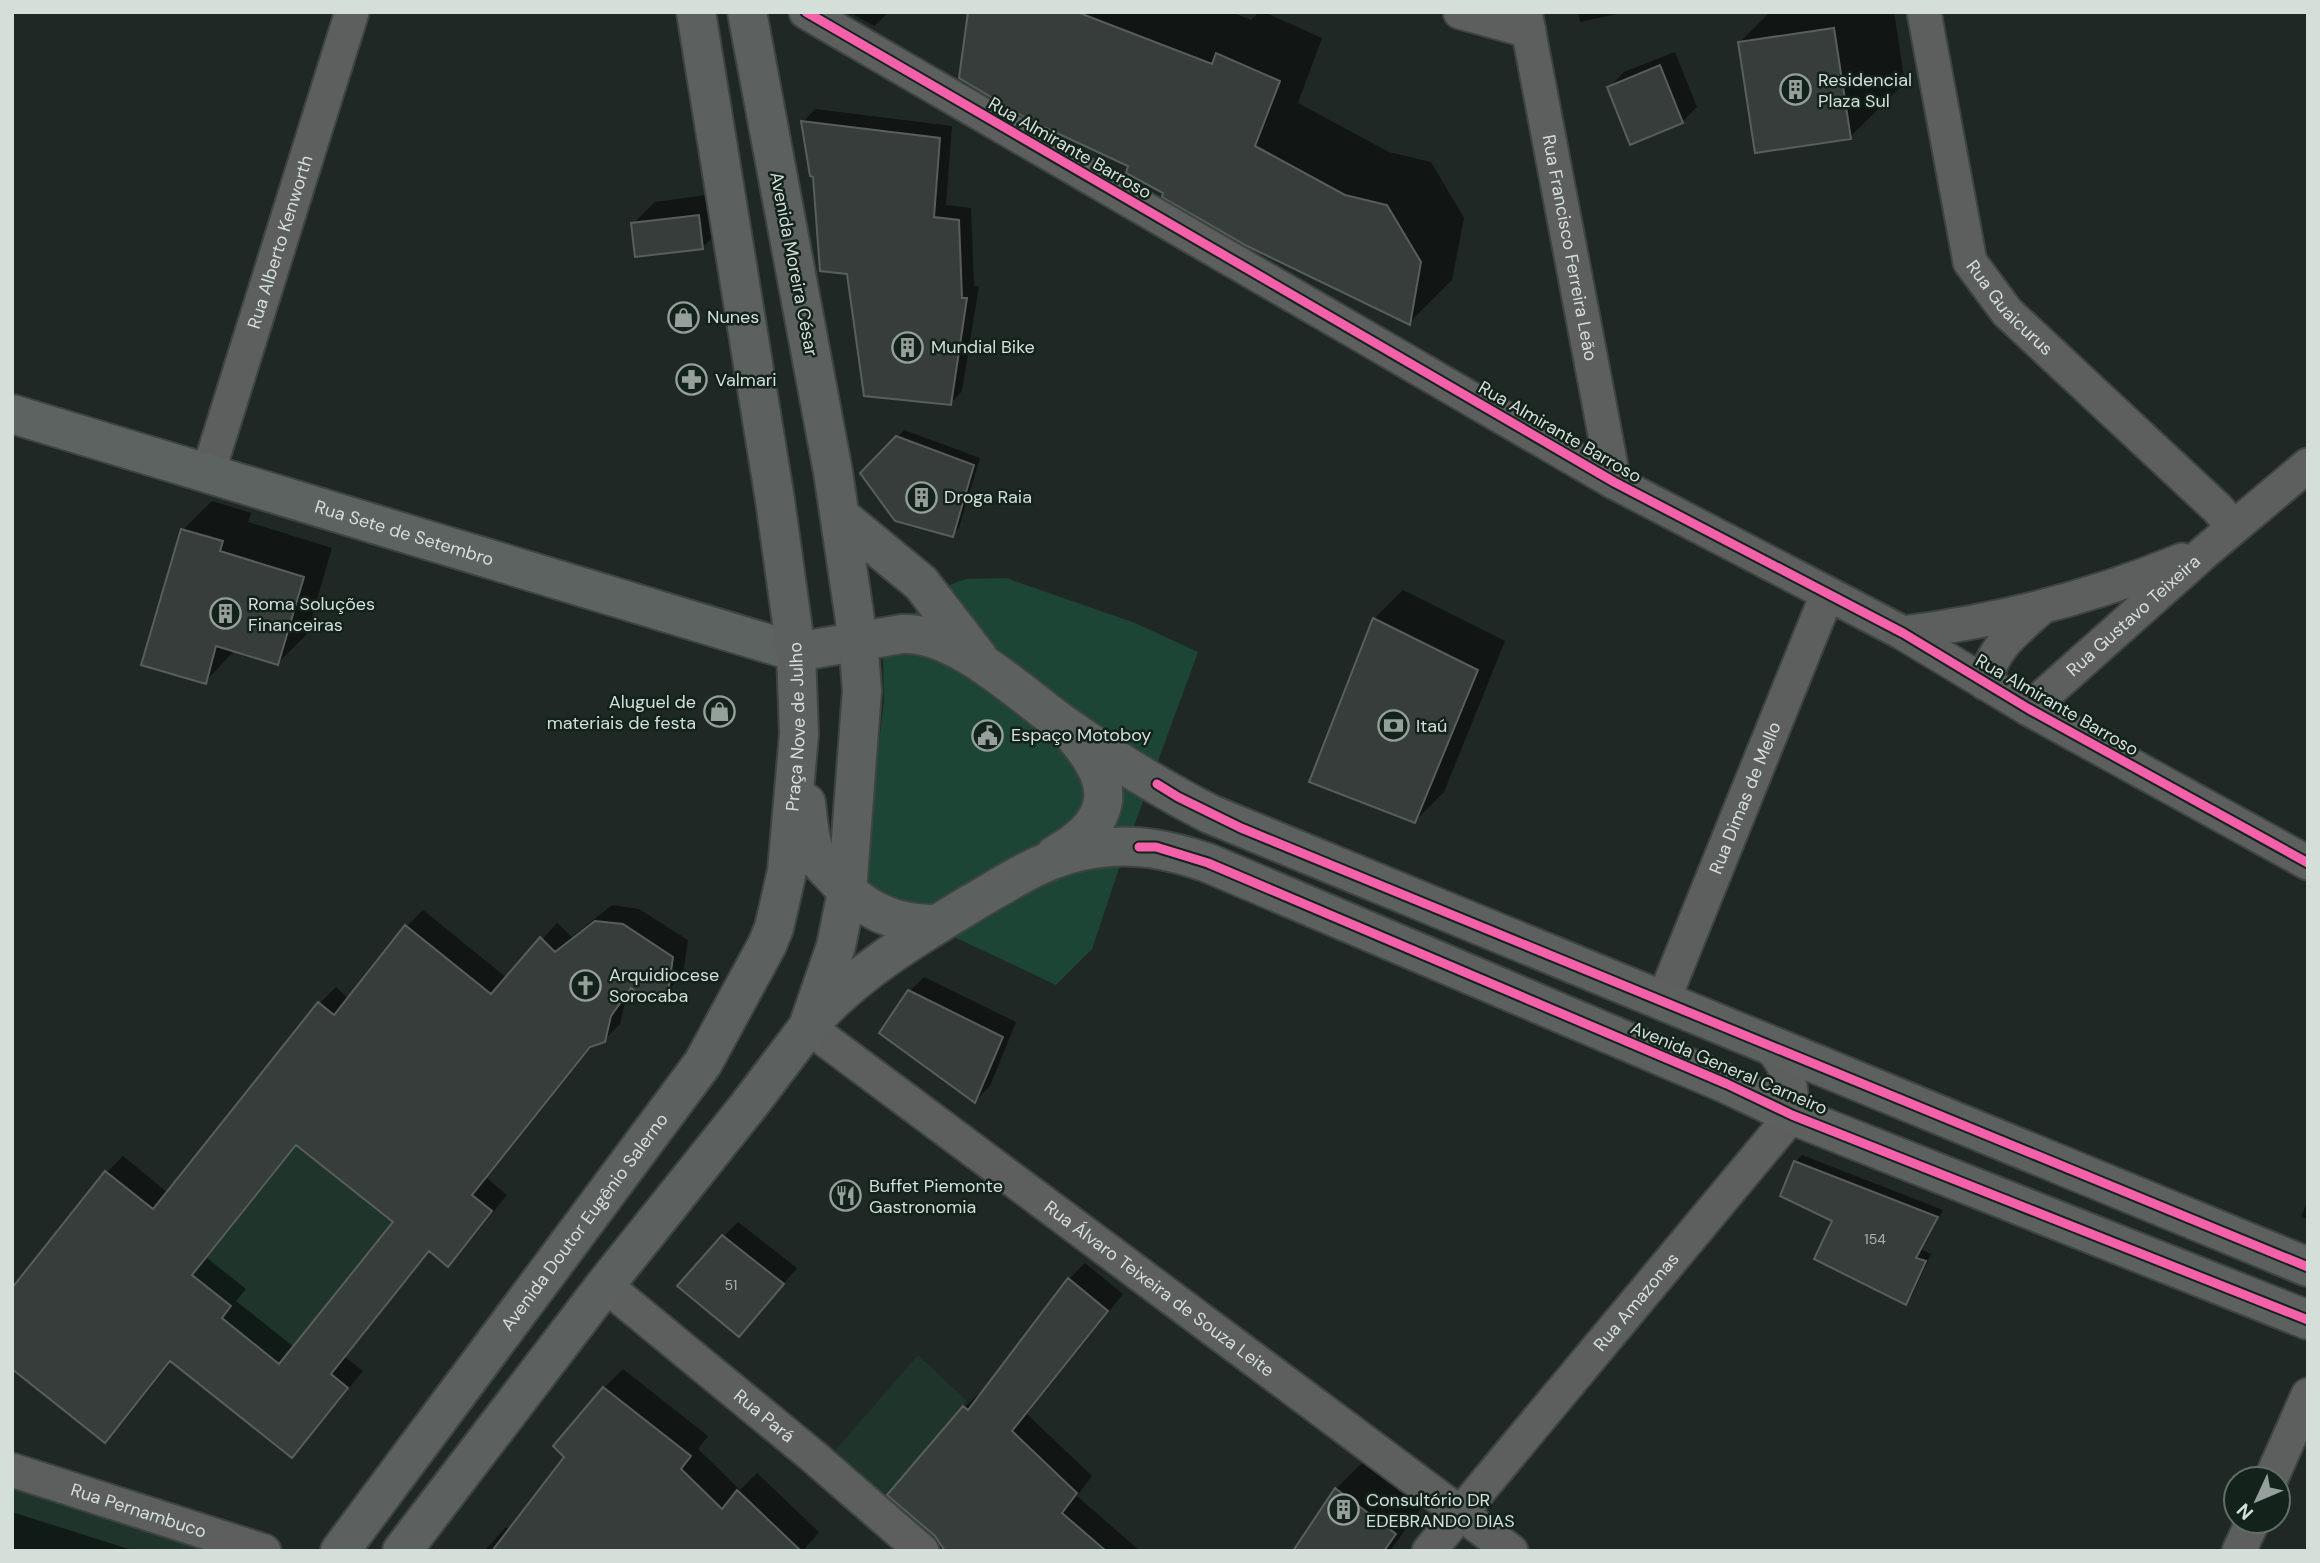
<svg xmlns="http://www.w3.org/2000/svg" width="2320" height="1563" font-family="'DM Sans',sans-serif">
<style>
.built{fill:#1f342b}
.green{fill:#1d4535}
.shadow{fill:#0007;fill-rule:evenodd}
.building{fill:#373d3a;stroke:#585e5b;stroke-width:2;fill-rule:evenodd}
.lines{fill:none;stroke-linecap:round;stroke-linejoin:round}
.street-casing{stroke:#3e4442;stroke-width:37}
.secondary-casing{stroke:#3e4442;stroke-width:42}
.primary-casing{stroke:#3e4442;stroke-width:42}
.street{stroke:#5c5f5e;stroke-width:33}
.secondary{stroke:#5c6360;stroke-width:38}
.primary{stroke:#5c605e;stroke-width:38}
.cycleway-casing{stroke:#13221b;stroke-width:13}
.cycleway{stroke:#f560ab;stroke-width:9}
.labels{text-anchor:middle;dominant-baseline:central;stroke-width:5;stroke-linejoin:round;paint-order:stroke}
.number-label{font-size:14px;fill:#aeb6b2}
.poi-label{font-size:18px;fill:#d5dfda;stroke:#13221b;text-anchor:start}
.street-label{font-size:18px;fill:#d5dfda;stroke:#13221b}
</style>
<rect width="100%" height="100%" fill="#202825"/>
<!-- built -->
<path class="built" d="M405 925 578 1063 473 1195 492 1211 448 1267 428 1251 331 1374 348 1388 292 1458 170 1362 105 1443 12 1369V1288L105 1171 153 1209 318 1002 334 1015Z
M918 1355 967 1401 882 1501 832 1454Z
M12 1483 214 1551H12Z"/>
<!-- green -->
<path class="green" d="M1006 578 1135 623 1198 652 1122 859 1092 949 1056 985 912 917 865 898V857L884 701 883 653 931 592 966 579Z"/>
<!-- shadow -->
<path class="shadow" d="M849 12H889L874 26Z
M970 12H1232L1251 20 1259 12H1264L1322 38 1298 103 1389 152 1431 162 1464 218 1452 280 1409 323 1165 192 1130 165Z
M1578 12H1626L1580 22Z
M1770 12H1894L1905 83 1850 137 1740 42Z
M1675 52 1697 107 1682 122 1609 87 1624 72Z
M815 109 952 126 946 205 971 208 974 286H979L962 391 950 404 848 272 814 175 803 122Z
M720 193 724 226 702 248 633 224 655 202Z
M904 430 980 458 959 528 952 535 863 474Z
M212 501 251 513 248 522 332 548 307 634 278 663 235 650 205 682 183 530Z
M1403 590 1505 641 1444 792 1415 821 1374 619Z
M612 905 639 909 688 940 683 975 667 991 634 988 626 998 620 1024 604 1040 594 1044 487 1178 507 1195 464 1248 448 1264 431 1250 345 1357 363 1371 307 1440 292 1456 172 1361 121 1425 105 1441 12 1291 107 1172 123 1156 168 1193 320 1003 336 987 349 999 407 926 423 910 507 978 557 923 572 937ZM298 1144 395 1221 294 1347 236 1301 246 1289 207 1258Z
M924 977 1016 1022 990 1086 975 1101 910 991Z
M1802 1155 1943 1210 1922 1250 1931 1254 1912 1296 1905 1303 1834 1220 1795 1162Z
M2308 1200V1219L2301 1217Z
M738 1222 797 1268 739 1335 724 1236Z
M1085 1263 1123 1294 1027 1414 1092 1476 1077 1496 1140 1551H947L936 1535 889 1495 965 1407 981 1391 983 1394 1069 1279Z
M623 1369 708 1436 698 1449 740 1490 757 1473 819 1532 803 1551H484L506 1527 510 1530 566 1457 604 1388Z
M1365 1460 1424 1504 1390 1551H1295L1336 1489Z
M12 1512 135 1551H12Z"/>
<!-- building -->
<path class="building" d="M968 12H1077L1212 64 1216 53 1280 81 1255 146 1345 195 1387 205 1421 262 1410 325 1247 246 1162 197 1163 193 1126 173 1128 166 1031 121 959 78Z
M1834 28 1851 139 1755 153 1738 42Z
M1660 65 1683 123 1630 145 1607 87Z
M801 121 940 138 934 217 959 220 962 298H967L951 405 864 396 847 274 820 271 813 177 810 176Z
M699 215 703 249 635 257 631 223Z
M896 436 974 465 953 537 895 521 860 473Z
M181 529 223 541 220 551 304 577 278 665 216 646 206 684 141 665Z
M1373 618 1478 670 1415 823 1309 782Z
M595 921 623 924 673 957 668 993 647 1000 631 988 611 1016 605 1042 590 1047 472 1195 492 1211 448 1267 429 1251 331 1374 348 1388 292 1458 170 1361 105 1443 12 1369V1288L105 1171 153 1209 318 1002 334 1015 405 925 491 994 540 937 555 952ZM296 1145 393 1222 279 1364 222 1318 231 1306 192 1275Z
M908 990 1003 1037 975 1103 879 1033Z
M1794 1161 1938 1217 1916 1258 1926 1261 1906 1305 1814 1259 1832 1221 1780 1196Z
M722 1235 784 1284 739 1337 677 1286Z
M1068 1278 1108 1311 1012 1431 1077 1493 1062 1513 1106 1551H945L935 1536 887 1495 963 1406 968 1410Z
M603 1387 691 1456 681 1469 722 1509 737 1490 801 1551H492L564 1457 553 1446Z
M1335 1488 1396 1534 1384 1551H1293Z"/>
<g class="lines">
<defs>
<g id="street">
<path d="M806 12 1614 482 1903 633 2029 709 2308 863"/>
<path d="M1460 12 1529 31"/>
<path id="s1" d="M1525 12 1614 482"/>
<path id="s2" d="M1924 12 1970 262 2007 312 2217 508 2234 527"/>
<path id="s3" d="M208 473 352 12"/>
<path d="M1903 633C1999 621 2093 597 2182 560"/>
<path d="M1985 683C1992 647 2016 631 2041 608"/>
<path id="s4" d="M2029 709 2207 550 2308 465"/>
<path id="s5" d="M1663 1001 1827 595"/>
<path id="s6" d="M808 1027 1511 1551"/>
<path id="s7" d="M605 1285 814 1457 922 1551"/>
<path id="s8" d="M12 1470 264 1551"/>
<path d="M2271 1479 2308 1395"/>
<path id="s9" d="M1429 1551 1792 1115C1793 1088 1788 1063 1767 1044"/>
<path d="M2239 1551 2253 1521"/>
</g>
<g id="secondary">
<path id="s10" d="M12 414 796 652"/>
</g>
<g id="primary">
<path d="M840 516 921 583 978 657"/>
<path d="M796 652 902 634C958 631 1023 697 1067 727 1113 759 1161 789 1210 814L2308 1267"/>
<path d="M806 803C808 820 809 840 816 856 819 863 828 870 833 876 862 909 893 925 937 924"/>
<path d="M1055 855C1112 823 1118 787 1076 738"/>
<path d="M814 1020C858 971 916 937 972 903 1012 880 1046 856 1093 849 1134 842 1170 850 1208 863L1727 1084 1792 1115 2308 1320"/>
<path id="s11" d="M340 1551 703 1063 767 945 774 928 787 871 799 734 796 652 775 500 696 12"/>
<path d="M402 1551 605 1285 749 1105 808 1027 836 946 847 892 862 690 858 640 833 472 747 12"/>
</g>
</defs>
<!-- street casing -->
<use href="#street" class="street-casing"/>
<!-- secondary casing -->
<use href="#secondary" class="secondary-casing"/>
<!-- primary casing -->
<use href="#primary" class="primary-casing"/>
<!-- street -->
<use href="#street" class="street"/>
<!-- secondary -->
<use href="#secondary" class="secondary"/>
<!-- primary -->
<use href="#primary" class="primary"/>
<defs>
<path id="cycleway" d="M806 12 1614 482 1903 633 2029 709 2308 863
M1157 784 1178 797 1241 828 2308 1267
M1139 847H1156L1208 863 1727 1084 1792 1115 2308 1320"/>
</defs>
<!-- cycleway casing -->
<use href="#cycleway" class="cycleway-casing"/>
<!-- cycleway -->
<use href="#cycleway" class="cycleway"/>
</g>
<!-- icons -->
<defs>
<symbol id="building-ring" viewBox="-11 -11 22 22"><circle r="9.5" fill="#13221b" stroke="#969f9b" stroke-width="1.5"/><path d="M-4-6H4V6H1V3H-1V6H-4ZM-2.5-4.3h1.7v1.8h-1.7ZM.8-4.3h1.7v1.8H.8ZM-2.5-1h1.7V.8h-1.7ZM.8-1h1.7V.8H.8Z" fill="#969f9b"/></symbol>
<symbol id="shop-ring" viewBox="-11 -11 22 22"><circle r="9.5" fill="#13221b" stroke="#969f9b" stroke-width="1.5"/><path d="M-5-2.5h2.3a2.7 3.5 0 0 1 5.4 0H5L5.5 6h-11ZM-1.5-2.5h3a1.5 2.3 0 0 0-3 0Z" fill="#969f9b"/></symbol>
<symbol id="pharmacy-ring" viewBox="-11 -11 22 22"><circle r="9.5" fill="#13221b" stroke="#969f9b" stroke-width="1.5"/><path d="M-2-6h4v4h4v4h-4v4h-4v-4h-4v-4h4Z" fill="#969f9b"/></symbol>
<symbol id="bank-ring" viewBox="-11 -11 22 22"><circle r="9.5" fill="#13221b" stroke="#969f9b" stroke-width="1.5"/><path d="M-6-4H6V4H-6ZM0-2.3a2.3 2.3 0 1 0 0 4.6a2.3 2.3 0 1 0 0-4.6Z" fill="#969f9b"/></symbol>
<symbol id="civic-ring" viewBox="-11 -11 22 22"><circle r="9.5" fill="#13221b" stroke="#969f9b" stroke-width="1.5"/><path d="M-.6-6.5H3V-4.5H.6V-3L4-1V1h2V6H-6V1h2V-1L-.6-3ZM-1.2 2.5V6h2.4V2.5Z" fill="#969f9b"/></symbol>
<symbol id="church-ring" viewBox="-11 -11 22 22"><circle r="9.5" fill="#13221b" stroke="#969f9b" stroke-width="1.5"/><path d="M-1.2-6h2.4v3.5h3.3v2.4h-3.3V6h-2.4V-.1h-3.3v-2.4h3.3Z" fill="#969f9b"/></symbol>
<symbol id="restaurant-ring" viewBox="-11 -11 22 22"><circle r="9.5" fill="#13221b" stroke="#969f9b" stroke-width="1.5"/><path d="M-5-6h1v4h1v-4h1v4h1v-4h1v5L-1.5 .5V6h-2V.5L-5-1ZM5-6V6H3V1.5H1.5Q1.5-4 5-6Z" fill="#969f9b"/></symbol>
</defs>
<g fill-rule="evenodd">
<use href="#building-ring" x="1778" y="72" width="35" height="35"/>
<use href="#shop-ring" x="666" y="300" width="35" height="35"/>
<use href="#building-ring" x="890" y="330" width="35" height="35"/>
<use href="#pharmacy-ring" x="674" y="362" width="35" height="35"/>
<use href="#building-ring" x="904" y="480" width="35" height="35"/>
<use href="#building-ring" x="208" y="596" width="35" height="35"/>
<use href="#shop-ring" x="702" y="694" width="35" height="35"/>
<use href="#bank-ring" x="1376" y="708" width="35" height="35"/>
<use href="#civic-ring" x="970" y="718" width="35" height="35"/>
<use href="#church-ring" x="568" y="968" width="35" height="35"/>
<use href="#restaurant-ring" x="828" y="1178" width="35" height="35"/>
<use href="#building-ring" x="1326" y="1492" width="35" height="35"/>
</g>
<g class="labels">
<!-- number labels -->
<g class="number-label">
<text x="1875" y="1239">154</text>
<text x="731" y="1285">51</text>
</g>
<!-- poi labels -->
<g class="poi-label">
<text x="1818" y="80">Residencial<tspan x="1818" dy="21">Plaza Sul</tspan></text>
<text x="707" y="317">Nunes</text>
<text x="931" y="347">Mundial Bike</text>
<text x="715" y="380">Valmari</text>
<text x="944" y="497">Droga Raia</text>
<text x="248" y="604">Roma Soluções<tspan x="248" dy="21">Financeiras</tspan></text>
<text x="696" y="702" text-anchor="end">Aluguel de<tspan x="696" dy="21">materiais de festa</tspan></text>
<text x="1416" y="726">Itaú</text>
<text x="1011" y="735">Espaço Motoboy</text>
<text x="609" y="975">Arquidiocese<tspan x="609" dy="21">Sorocaba</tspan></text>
<text x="869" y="1186">Buffet Piemonte<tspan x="869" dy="21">Gastronomia</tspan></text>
<text x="1366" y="1500">Consultório DR<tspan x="1366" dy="21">EDEBRANDO DIAS</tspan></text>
</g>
<!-- street labels -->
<g class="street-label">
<text transform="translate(1070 148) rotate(30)">Rua Almirante Barroso</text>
<text stroke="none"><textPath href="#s3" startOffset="242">Rua Alberto Kenworth</textPath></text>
<text stroke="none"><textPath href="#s1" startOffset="240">Rua Francisco Ferreira Leão</textPath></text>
<text transform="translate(794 264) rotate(79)">Avenida Moreira César</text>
<text stroke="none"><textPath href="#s2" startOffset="315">Rua Guaicurus</textPath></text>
<text transform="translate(1560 432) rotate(30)">Rua Almirante Barroso</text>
<text stroke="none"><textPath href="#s10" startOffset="410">Rua Sete de Setembro</textPath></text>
<text stroke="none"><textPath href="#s4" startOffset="140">Rua Gustavo Teixeira</textPath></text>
<text transform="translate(2057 705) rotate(30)">Rua Almirante Barroso</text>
<text stroke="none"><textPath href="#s11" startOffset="964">Praça Nove de Julho</textPath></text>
<text stroke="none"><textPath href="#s5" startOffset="219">Rua Dimas de Mello</textPath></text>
<text transform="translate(1729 1068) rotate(23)">Avenida General Carneiro</text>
<text stroke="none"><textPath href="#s11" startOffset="410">Avenida Doutor Eugênio Salerno</textPath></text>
<text stroke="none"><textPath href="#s6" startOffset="438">Rua Álvaro Teixeira de Souza Leite</textPath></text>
<text stroke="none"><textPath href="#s9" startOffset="324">Rua Amazonas</textPath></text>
<text stroke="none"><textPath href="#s7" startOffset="206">Rua Pará</textPath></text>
<text stroke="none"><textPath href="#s8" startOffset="133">Rua Pernambuco</textPath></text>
</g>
</g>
<!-- border -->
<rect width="2320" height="1563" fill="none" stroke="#d5dfda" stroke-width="28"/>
<!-- north arrow -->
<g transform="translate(2257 1500) rotate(226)"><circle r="33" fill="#13221b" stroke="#616e67" stroke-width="2"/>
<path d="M0-5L12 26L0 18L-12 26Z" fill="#969f9b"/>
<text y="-10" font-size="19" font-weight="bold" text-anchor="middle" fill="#d5dfda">N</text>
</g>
</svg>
